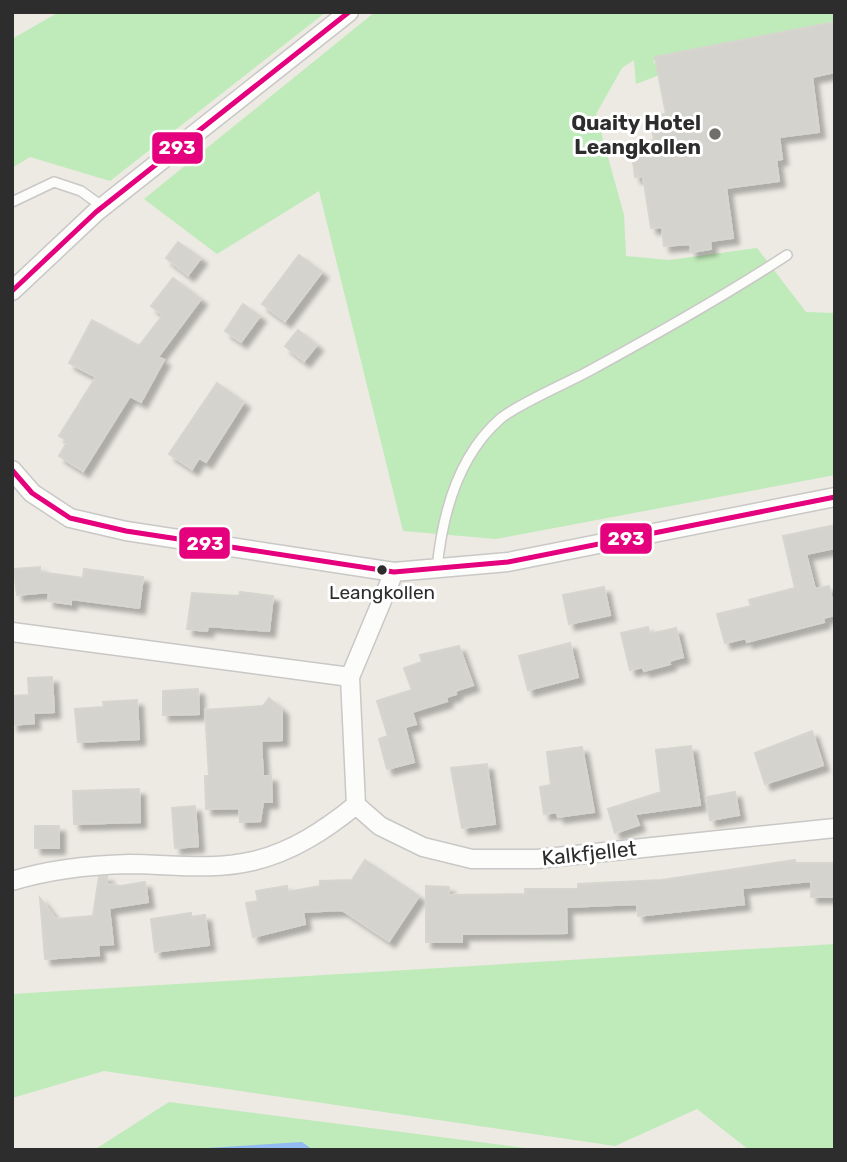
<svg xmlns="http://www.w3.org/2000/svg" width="847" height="1162" font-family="Rubik,sans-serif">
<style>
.green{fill:#bfeab9}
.water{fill:#91bbf2}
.building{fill:#d4d3cd;stroke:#d6d5ce;stroke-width:2;filter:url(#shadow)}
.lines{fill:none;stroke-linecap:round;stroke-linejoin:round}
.lane-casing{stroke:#c9c8c7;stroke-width:12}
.street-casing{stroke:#c9c8c7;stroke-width:21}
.lane{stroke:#fcfcfb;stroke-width:9}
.street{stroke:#fcfcfb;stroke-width:18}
.bus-1-casing{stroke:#fff;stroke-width:10}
.bus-1{stroke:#e5007d;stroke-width:5}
.poi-dot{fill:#706f6c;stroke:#fff;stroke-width:2.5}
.bus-dot{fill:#2d2d2d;stroke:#fff;stroke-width:2.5}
.labels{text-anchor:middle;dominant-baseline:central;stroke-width:6;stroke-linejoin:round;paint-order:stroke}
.bus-label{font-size:19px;fill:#2d2d2d;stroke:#fff}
.poi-label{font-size:21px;font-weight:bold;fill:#2d2d2d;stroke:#fff;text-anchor:end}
.street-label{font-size:21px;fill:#2d2d2d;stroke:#fff}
.line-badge{stroke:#fff;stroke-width:2.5}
.badge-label{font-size:19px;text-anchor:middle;font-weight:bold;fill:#fff}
</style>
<defs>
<filter id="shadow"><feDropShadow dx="6" dy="6" stdDeviation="2" flood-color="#0004"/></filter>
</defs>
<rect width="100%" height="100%" fill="#eceae2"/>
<!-- green -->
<path class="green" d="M59 12H326L110 181 30 157 12 168V39Z
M375 12H835V21L653 61 662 74 636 84 634 60 622 68 596 114 624 215 626 256 669 260 757 248 806 312 835 313V475L496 539 403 531 319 191 217 254 144 199Z
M835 944V1150H749L697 1109 615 1146 104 1071 12 1098V994Z
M169 1102 541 1150H94Z"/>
<!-- water -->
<path class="water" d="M302 1142 313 1150H175Z"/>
<!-- building -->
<path class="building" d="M835 22V72L812 77 819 132 779 137 782 159 776 160 779 181 726 188 733 238 710 241 711 249 691 252 690 244 664 246 662 227 651 228 643 176 635 177 631 144 654 140 650 116 666 114 655 57Z
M178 242 201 258 188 275 166 258Z
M299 255 322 272 285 321 262 304Z
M173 278 201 299 158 357 164 360 141 402 130 396 83 471 59 456 68 441 59 436 96 377 69 363 92 320 139 346 163 315 151 306Z
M243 304 260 316 241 342 225 331Z
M298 330 317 345 304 361 285 346Z
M217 383 244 402 206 462 199 458 192 469 169 454Z
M835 525V548L806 554 815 589 829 586 835 615 823 618 824 622 747 642 746 638 725 643 717 614 751 606 749 600 795 588 783 536Z
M40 567V572L83 578 84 569 143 577 139 608 71 599V604L48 601 49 592 17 595 14 569Z
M604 587 610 615 569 624 563 595Z
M240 592 273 596 269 631 208 626 207 631 187 629 192 593 239 596Z
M648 627 650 634 676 628 683 657 669 661 670 664 644 671 643 667 630 670 621 633Z
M570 643 578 677 528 690 519 656Z
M459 646 473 685 455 691 456 694 446 697 447 701 412 712 416 724 405 727 414 762 387 769 379 739 388 736 377 701 412 690 404 668 422 662 420 655Z
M52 677 54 712 33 713 34 723 12 725V696L29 695 28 678Z
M198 689 199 714 163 715V691Z
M269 698 282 709V740L261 741 263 776H271L272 802H263L260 821 240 822 239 808 206 809 205 776H209L205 710 263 706Z
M137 700 139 739 78 742 75 709 104 707 103 702Z
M812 731 823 765 765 784 755 753Z
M691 746 700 805 635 814 639 825 615 833 608 809 661 792 656 750Z
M582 747 594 812 558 817 557 812 544 814 540 787 551 785 547 752Z
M487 764 495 824 462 828 451 768Z
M139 789 140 822 74 824 73 791Z
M735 792 739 815 710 820 706 797Z
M195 806 198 846 175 848 172 808Z
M35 826H59V848H35Z
M365 860 419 896 389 941 342 910 303 912 305 924 253 937 246 903 258 901 256 891 287 886 288 892 320 886V881L352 880Z
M795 860V863H835V897H811V881L742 888 744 904 638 916 637 904 566 907 567 933 462 934V942H426V886L449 887V895L525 894V889H578V884L662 880Z
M107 876V884L121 886 145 882 148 902 109 908 113 944 98 945 99 955 45 959 40 898 56 919 93 916 99 877Z
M191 913V917L205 915 209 945 155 952 151 919Z"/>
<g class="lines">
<defs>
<path id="lane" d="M12 202 54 182 81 191 103 207
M437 569C442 516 458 456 500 419 516 405 567 383 589 371 657 334 723 297 787 255"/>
<path id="street" d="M12 291 96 212 349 12
M12 470 32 493 70 518 126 531 394 572 508 562 835 497
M12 632 350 677
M356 805 380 826 423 847 472 859H537L835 828
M12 881C51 869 88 865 129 864 170 864 211 871 253 861 292 852 325 830 356 805L350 677 394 572"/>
</defs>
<!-- lane casing -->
<use href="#lane" class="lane-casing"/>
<!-- street casing -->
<use href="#street" class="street-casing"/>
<!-- lane -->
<use href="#lane" class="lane"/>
<!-- street -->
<use href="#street" class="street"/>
<defs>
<path id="bus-1" d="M12 291 96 212 349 12
M12 470 32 493 70 518 126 531 394 572 508 562 835 497"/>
</defs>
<!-- bus-1 casing -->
<use href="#bus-1" class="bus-1-casing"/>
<!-- bus-1 -->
<use href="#bus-1" class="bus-1"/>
</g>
<!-- markers -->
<circle class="poi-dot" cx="715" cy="134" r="7"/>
<circle class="bus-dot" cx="382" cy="570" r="6"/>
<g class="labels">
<!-- bus labels -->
<g class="bus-label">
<text x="382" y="592">Leangkollen</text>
</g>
<!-- poi labels -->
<g class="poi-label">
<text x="701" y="122">Quaity Hotel<tspan x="701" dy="24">Leangkollen</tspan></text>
</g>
<!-- street labels -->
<g class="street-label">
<text transform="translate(589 853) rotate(-6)">Kalkfjellet</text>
</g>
</g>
<g class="line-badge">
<rect x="151" y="131" width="53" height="34" rx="7" fill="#e5007d"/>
<rect x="599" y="522" width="54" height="33" rx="7" fill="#e5007d"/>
<rect x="178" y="526" width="53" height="34" rx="7" fill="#e5007d"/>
</g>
<g class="badge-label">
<text x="177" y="154">293</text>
<text x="626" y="545">293</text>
<text x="205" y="550">293</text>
</g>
<!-- border -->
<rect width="847" height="1162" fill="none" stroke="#2d2d2d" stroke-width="28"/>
</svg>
